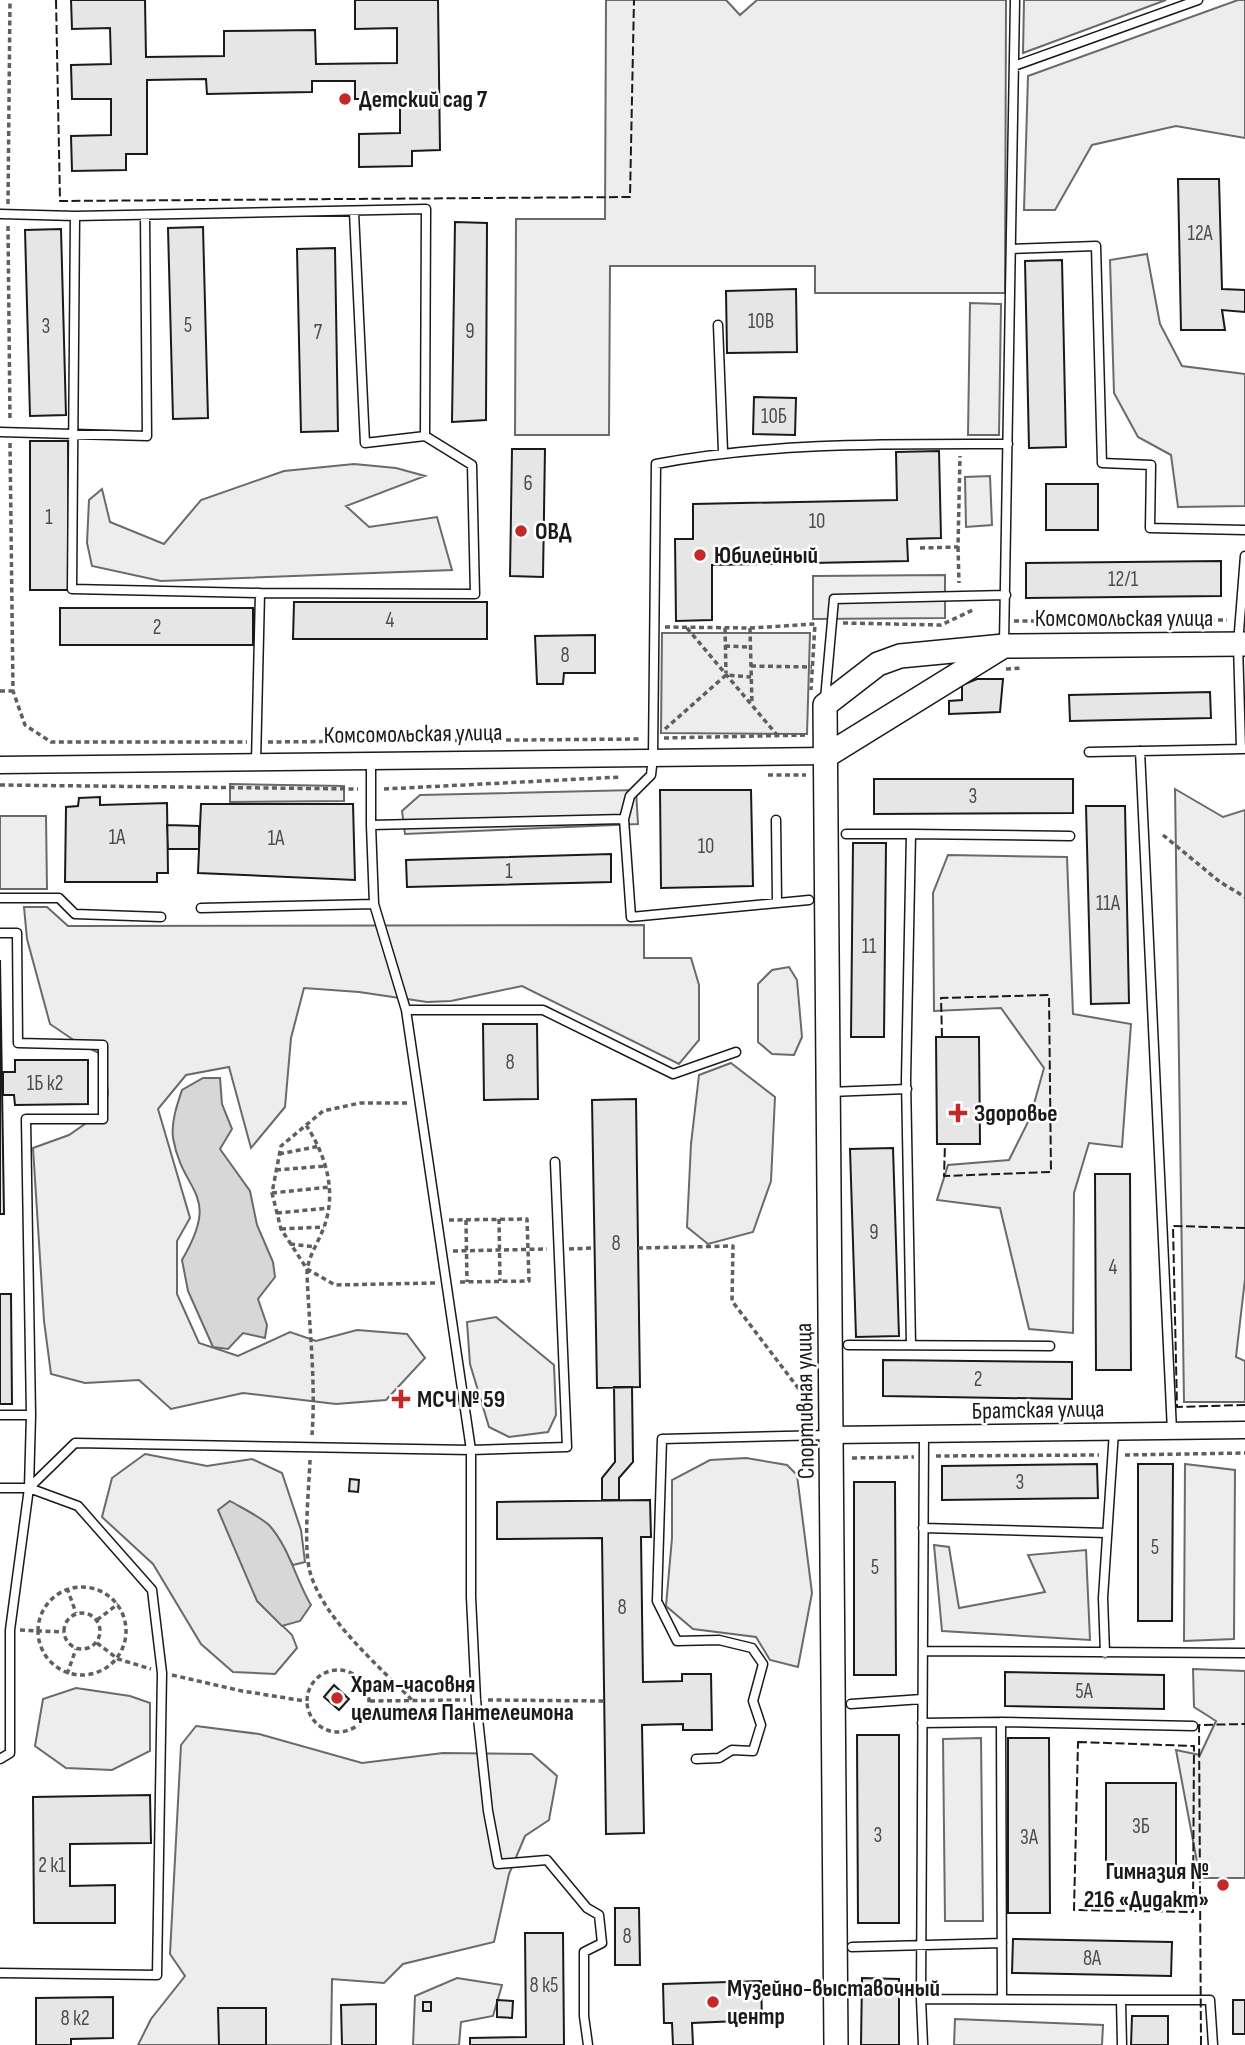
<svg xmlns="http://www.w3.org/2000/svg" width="1245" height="2045" font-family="'Sofia Sans Condensed',sans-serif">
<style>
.built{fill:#ededed;stroke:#6a6a6a;stroke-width:2}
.water{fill:#d7d7d7;stroke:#6a6a6a;stroke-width:2}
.building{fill:#e6e6e6;stroke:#1a1a1a;stroke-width:2}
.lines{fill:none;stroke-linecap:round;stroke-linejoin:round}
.lane-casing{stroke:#1a1a1a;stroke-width:11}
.street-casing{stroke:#1a1a1a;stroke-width:19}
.secondary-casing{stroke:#1a1a1a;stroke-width:26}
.path{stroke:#5f5f5f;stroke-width:3.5;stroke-dasharray:5 3.5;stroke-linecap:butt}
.lane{stroke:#fff;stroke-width:8}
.street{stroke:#fff;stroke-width:16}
.secondary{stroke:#fff;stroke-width:23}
.fence{stroke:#1a1a1a;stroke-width:2;stroke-dasharray:9 3.5;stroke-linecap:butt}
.poi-dot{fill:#c62828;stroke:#fff;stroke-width:2.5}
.labels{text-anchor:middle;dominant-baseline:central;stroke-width:5;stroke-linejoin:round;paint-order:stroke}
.number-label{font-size:21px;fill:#4d4d4d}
.poi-label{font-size:24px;font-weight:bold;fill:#1a1a1a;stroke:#fff;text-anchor:start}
.street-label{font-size:24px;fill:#1a1a1a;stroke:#fff}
</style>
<rect width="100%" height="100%" fill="#fff"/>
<!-- built -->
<path class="built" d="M606 0H726L740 15 757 0H1006L1005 293H815V266H610L609 435H515L516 219H605Z
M1024 0H1166L1023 53Z
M1238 0H1245V138L1176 126 1092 145 1055 210H1024L1028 76Z
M1147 254 1160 324 1182 366 1245 374V506L1178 507 1171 455 1138 437 1114 393 1110 260Z
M970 303 1001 304 999 435H968Z
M354 464 396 468 425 476 346 506 369 527 437 517 452 570 161 581 92 566 87 543 89 500 102 489 110 522 164 544 201 500 284 471Z
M990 476 992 525 966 527 965 477Z
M945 575V618L813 619V576Z
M662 633H810L807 734 661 733Z
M230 784 344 786V801L230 802Z
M1175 789 1223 817 1245 810V1279L1236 1357 1245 1361V1402H1184Z
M636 790 638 824 405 834 402 811 420 795Z
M0 816H46L47 889H0Z
M948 855 1067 857 1073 1014 1131 1024 1122 1147 1089 1143 1074 1193 1073 1333 1029 1329 1000 1208 937 1200 948 1165 1009 1160 1030 1118 1044 1068 1001 1008 934 1011 933 893Z
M24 907H47L68 926 644 925V958H691L699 985V1040L679 1064 522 986 451 1001 427 1002 359 992 304 988 291 1038 285 1107 251 1148 229 1067 186 1075 158 1109 190 1218 177 1241V1294L199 1343 238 1356 290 1332 316 1341 357 1330 407 1334 425 1358 386 1400 336 1404 243 1393 171 1409 139 1380 85 1383 51 1374 44 1321 33 1148 69 1135 105 1110 108 1093 103 1055 78 1043 50 1024 27 939Z
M789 967 797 980 802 1037 794 1055 772 1054 758 1042V984L772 970Z
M731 1063 775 1097 771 1181 753 1232 708 1244 687 1227 691 1144 699 1075Z
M496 1317 554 1365 556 1415 548 1432 509 1437 489 1427 470 1364 467 1322Z
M145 1454 207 1466 252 1459 282 1473 301 1530 305 1562 293 1565 268 1525 257 1601 292 1635 297 1648 275 1674 233 1672 201 1644 153 1564 102 1517 112 1478Z
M746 1458 787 1465 797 1475 812 1593 798 1667 770 1660 756 1637 693 1629 666 1606 672 1538V1480L710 1460Z
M1185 1464 1235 1470 1234 1639 1184 1641Z
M934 1545 949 1547 959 1608 1045 1592 1028 1555 1086 1550 1090 1640 942 1631Z
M1193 1669 1245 1671V1878H1200L1176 1750 1200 1755 1216 1721 1194 1707Z
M76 1688 130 1696 150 1703V1751L112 1770 66 1768 35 1746 43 1699Z
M196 1726 259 1734 362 1763 443 1753 532 1754 557 1776 549 1820 525 1836 509 1874 494 1942 403 1964 384 1983 332 1979 331 2045H266L265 2008 219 2009V2045H138L151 2019 185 1976 170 1954 181 1745Z
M981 1738 983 1921H945L943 1739Z
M457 1978 502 1985 493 2016 461 2022 459 2045H413L415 1996Z
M955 2019 1103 2025 1102 2045H954Z"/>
<!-- water -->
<path class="water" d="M203 1078H220L222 1104 232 1129 220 1149 250 1191 257 1225 273 1262 275 1277 258 1299 267 1325 265 1338 243 1333 228 1349 213 1347 188 1291 182 1260C222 1192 183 1195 173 1138 171 1122 177 1105 182 1090Z
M230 1501C242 1508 259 1516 269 1525 289 1547 296 1580 311 1605L300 1621 282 1626 257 1601 218 1510Z"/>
<!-- building -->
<path class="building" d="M71 0H145L146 57 224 56V31L315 30 316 64 397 63V28L355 29V0H438L440 150 412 151V166L359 167V134L400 133V99H355V81H312V92L207 94 206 79 147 80V154H126V170L72 171 71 136 111 135V99H72L71 65 111 64 110 28 72 29Z
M1178 179H1219L1222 289 1245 290V312L1222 310 1225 330H1181Z
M455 222 487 223 486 420 452 422Z
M203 227 208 418 173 419 168 228Z
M61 229 66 415 30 416 25 230Z
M335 248 338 431 301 432 297 249Z
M1062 260 1066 447 1029 448 1025 261Z
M796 289 797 352 727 353 726 291Z
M754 397 796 398 795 435 753 434Z
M30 441H68L69 590H30Z
M512 449H545L543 577 510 576Z
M939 451 941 538 907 539 908 561 712 565V620L676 621 675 539H693V504L897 500 896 452Z
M1046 484H1098V530H1046Z
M1221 561V596L1026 598V563Z
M294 602H487V639H293Z
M60 608H253V645H60Z
M595 635V673H564L563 684H537L535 636Z
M977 679H1003L1000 712 949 714V701L962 700V685Z
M1210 692 1211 718 1070 721 1069 695Z
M874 779H1073V813L874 814Z
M660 790H751L753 886 661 888Z
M100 797V805L167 803 168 873H157V882H65L66 807 78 806 79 798Z
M201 804H353L355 880 198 873Z
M1086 806H1125L1129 1003 1091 1004Z
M167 825 199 826V849H168Z
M853 843H886L884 1037H851Z
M611 854V882L407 887 406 860Z
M0 960 4 1214H0Z
M483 1024H537L538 1099 484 1100Z
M936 1037H979L980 1144H937Z
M15 1060H88V1104L15 1105 14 1095H3V1072H15Z
M636 1099 640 1387 597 1388 592 1100Z
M893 1148 899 1336 856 1337 850 1149Z
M1095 1174H1130L1131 1370H1096Z
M0 1294H11L12 1404H0Z
M883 1360 1072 1362V1399L883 1396Z
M614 1387H632L633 1462 619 1478V1500H602V1478L615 1462Z
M1097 1464 1098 1498 942 1500V1466Z
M1138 1464H1173L1172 1621H1138Z
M350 1479 359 1480 358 1492 349 1491Z
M854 1482H895L896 1675H854Z
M650 1500 651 1537H641L643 1682 682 1681V1674H711L712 1730H683V1724L642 1725 644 1833 606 1834 602 1538 497 1539V1502Z
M1005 1672 1164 1675V1709L1005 1706Z
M334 1685 349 1699 339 1710 324 1697Z
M857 1735H899V1923H858Z
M1008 1738H1049L1050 1913H1008Z
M1106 1783H1176V1868L1106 1869Z
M150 1795 151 1843 70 1844V1886L115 1885V1923H34L33 1797Z
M615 1908H639L640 1965H615Z
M525 1933H563L564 2045H470V2038L526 2037Z
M1013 1939 1172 1942 1171 1976 1012 1973Z
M862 1978 899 1979V2045H861Z
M761 1981 762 2020 692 2023 693 2045H673L672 2023H664L663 1984Z
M113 1997V2038L71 2039V2045H36V1998Z
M497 2000 513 2001 512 2018 497 2017Z
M1233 2000H1245V2034H1233Z
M423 2002H431V2011H423Z
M376 2004V2045H342L341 2005Z
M218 2008H266V2045H219Z
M1132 2016H1168V2045H1131Z"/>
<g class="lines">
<defs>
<path id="lane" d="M1014 66 1198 0
M354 212 365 443 425 436
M0 214 75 216 426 209 425 436 472 465 475 594 260 593 256 762
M75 216 72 589 260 593
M1011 249 1096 246 1102 463 1151 465 1150 528 1245 530
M718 325 723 451
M0 432 147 436 145 215
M1004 643 1015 0
M825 699 834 599 1006 595
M1241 749 1238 644 1245 556
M1140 751 1172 1431
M1089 752 1243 749
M371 761V825L624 819 630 796 651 775 653 757 656 464C773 442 890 444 1008 444
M624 819 631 917 809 900
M776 820 777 901
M846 834H911
M0 898H59L75 914 161 917
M374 904 406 1010 471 1450V1597L476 1700 488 1811 498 1864 547 1860 587 1908 599 1915 602 1943 584 1952V2016L588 2045
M201 908 374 904 371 825
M0 933H17L18 1043 103 1045V1119H26L31 1415 29 1488
M406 1010H543L673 1074 736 1052
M829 1092 907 1089
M848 1345 1050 1346
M911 1345 906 1080 911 834 1070 836
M0 1415H31
M0 1488H29L78 1506 152 1590 162 1673 157 1975 0 1973
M923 1528 1107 1533
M923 1651 1245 1653
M1105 1653 1103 1598 1114 1431
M851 1704 922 1699
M1001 1722 1193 1726
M922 1723 1001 1722 1002 1999
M0 1759 10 1753V1630L29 1488 75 1443 471 1450 567 1447 555 1162
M696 1759 719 1758 732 1750 753 1751 761 1725 753 1701 763 1664 752 1648 719 1640 677 1641 657 1601 662 1439 829 1435
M852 1947 1002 1943
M921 1999 924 1434
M1121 2000H1210L1213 2045
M923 2045 921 1999 1121 2000 1122 2045"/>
<path id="street" d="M0 765 826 756
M831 1435 1245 1430"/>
<path id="secondary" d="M826 756 999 649
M836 2045 825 705 878 664 900 656 1004 646 1245 644"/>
</defs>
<!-- lane casing -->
<use href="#lane" class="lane-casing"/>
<!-- street casing -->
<use href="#street" class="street-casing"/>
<!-- secondary casing -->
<use href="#secondary" class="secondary-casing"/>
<!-- path -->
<path class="path" d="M8 204 10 0
M8 226 10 421
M10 443 13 691 25 725 51 742H247
M958 547 959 583
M920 548 958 547 960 456
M1014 621 1227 620
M843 623 941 625 975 609
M665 627 750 628 815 624 811 690
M687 628 777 735
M725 628 726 673
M750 628 752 704
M725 646 750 647
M751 666 812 667
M1006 669 1022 668
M0 691H13
M665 729 726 675 751 677
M664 738 806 735
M268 742 642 739
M768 775H806
M0 785 358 789
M384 789 621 777
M1163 835 1220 882 1245 897
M407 1103H360L323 1111 281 1146 272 1193 281 1229 307 1269 335 1285 435 1283
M306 1125C327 1157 338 1195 322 1232 317 1244 307 1260 307 1273 309 1327 316 1380 312 1435
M279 1154 320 1146
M276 1170 325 1166
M272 1193 330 1187
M277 1213 329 1208
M499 1219 500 1281
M449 1220 527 1219 529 1281 457 1282
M466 1220 467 1282
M281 1229 324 1227
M290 1244 316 1247
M638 1248 733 1246 732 1301 811 1405
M569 1249 594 1248
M453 1251 547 1249
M1125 1455 1245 1453
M936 1456 1099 1455
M852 1458 914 1457
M310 1460C309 1488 303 1546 310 1572 323 1619 380 1667 413 1701
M38 1631a44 44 0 1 1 88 0a44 44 0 1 1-88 0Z
M67 1588 76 1613
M64 1631a18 18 0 1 1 36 0a18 18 0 1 1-36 0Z
M97 1620 118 1604
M20 1630 63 1632
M97 1643 118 1659 151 1669
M307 1701a31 31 0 1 1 62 0a31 31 0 1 1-62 0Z
M67 1674 76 1649
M172 1675 242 1691 305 1701
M488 1700 604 1701
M370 1701 466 1700"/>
<!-- lane -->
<use href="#lane" class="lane"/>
<!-- street -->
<use href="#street" class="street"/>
<!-- secondary -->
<use href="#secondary" class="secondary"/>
<!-- fence -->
<path class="fence" d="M56 0 60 201 630 197 634 0
M942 1037 941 998 1049 995 1051 1172 944 1176 945 1144
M1245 1228 1173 1226 1177 1407 1245 1405
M1078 1742 1194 1746 1193 1912 1074 1910Z
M1201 2045 1199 1725 1245 1724"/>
</g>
<!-- markers -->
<g class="poi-dot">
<circle cx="345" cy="99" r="7"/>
<circle cx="521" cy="531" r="7"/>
<circle cx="700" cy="555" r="7"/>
<path d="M954.5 1102.5h7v7h7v7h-7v7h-7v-7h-7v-7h7z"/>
<path d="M397.5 1388.5h7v7h7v7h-7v7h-7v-7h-7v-7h7z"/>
<circle cx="337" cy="1698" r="7"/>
<circle cx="1223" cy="1885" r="7"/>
<circle cx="713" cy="2002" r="7"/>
</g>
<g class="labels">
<!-- number labels -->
<g class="number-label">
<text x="1200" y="233">12А</text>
<text x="761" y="321">10В</text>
<text x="188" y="325">5</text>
<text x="46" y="326">3</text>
<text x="470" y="331">9</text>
<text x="318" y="332">7</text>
<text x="774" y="416">10Б</text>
<text x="528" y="483">6</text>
<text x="49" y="517">1</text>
<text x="817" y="521">10</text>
<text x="1123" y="579">12/1</text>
<text x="390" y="620">4</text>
<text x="157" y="627">2</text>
<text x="565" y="655">8</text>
<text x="973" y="796">3</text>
<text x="117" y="837">1А</text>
<text x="276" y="838">1А</text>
<text x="706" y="846">10</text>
<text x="509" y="871">1</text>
<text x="1108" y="903">11А</text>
<text x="869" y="946">11</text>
<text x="510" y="1062">8</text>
<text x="45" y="1083">1Б к2</text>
<text x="874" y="1232">9</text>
<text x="616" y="1243">8</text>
<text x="1113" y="1267">4</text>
<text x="978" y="1379">2</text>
<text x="1020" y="1482">3</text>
<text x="1155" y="1547">5</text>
<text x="875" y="1567">5</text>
<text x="622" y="1607">8</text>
<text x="1084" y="1691">5А</text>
<text x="1141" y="1826">3Б</text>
<text x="878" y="1835">3</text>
<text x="1029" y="1837">3А</text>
<text x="52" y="1865">2 к1</text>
<text x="627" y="1936">8</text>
<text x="1092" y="1958">8А</text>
<text x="544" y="1985">8 к5</text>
<text x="75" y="2018">8 к2</text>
</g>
<!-- poi labels -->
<g class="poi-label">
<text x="359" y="99">Детский сад 7</text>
<text x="535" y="531">ОВД</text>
<text x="714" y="555">Юбилейный</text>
<text x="974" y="1113">Здоровье</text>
<text x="417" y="1399">МСЧ № 59</text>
<text x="351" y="1684">Храм-часовня<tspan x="351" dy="28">целителя Пантелеимона</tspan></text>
<text x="1209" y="1871" text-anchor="end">Гимназия №<tspan x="1209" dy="28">216 «Дидакт»</tspan></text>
<text x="727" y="1988">Музейно-выставочный<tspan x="727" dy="28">центр</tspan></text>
</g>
<!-- street labels -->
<g class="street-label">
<text x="1124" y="618">Комсомольская улица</text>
<text transform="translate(413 734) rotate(-1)">Комсомольская улица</text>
<text transform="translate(805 1401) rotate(-91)">Спортивная улица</text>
<text transform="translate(1038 1410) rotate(-1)">Братская улица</text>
</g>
</g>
</svg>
